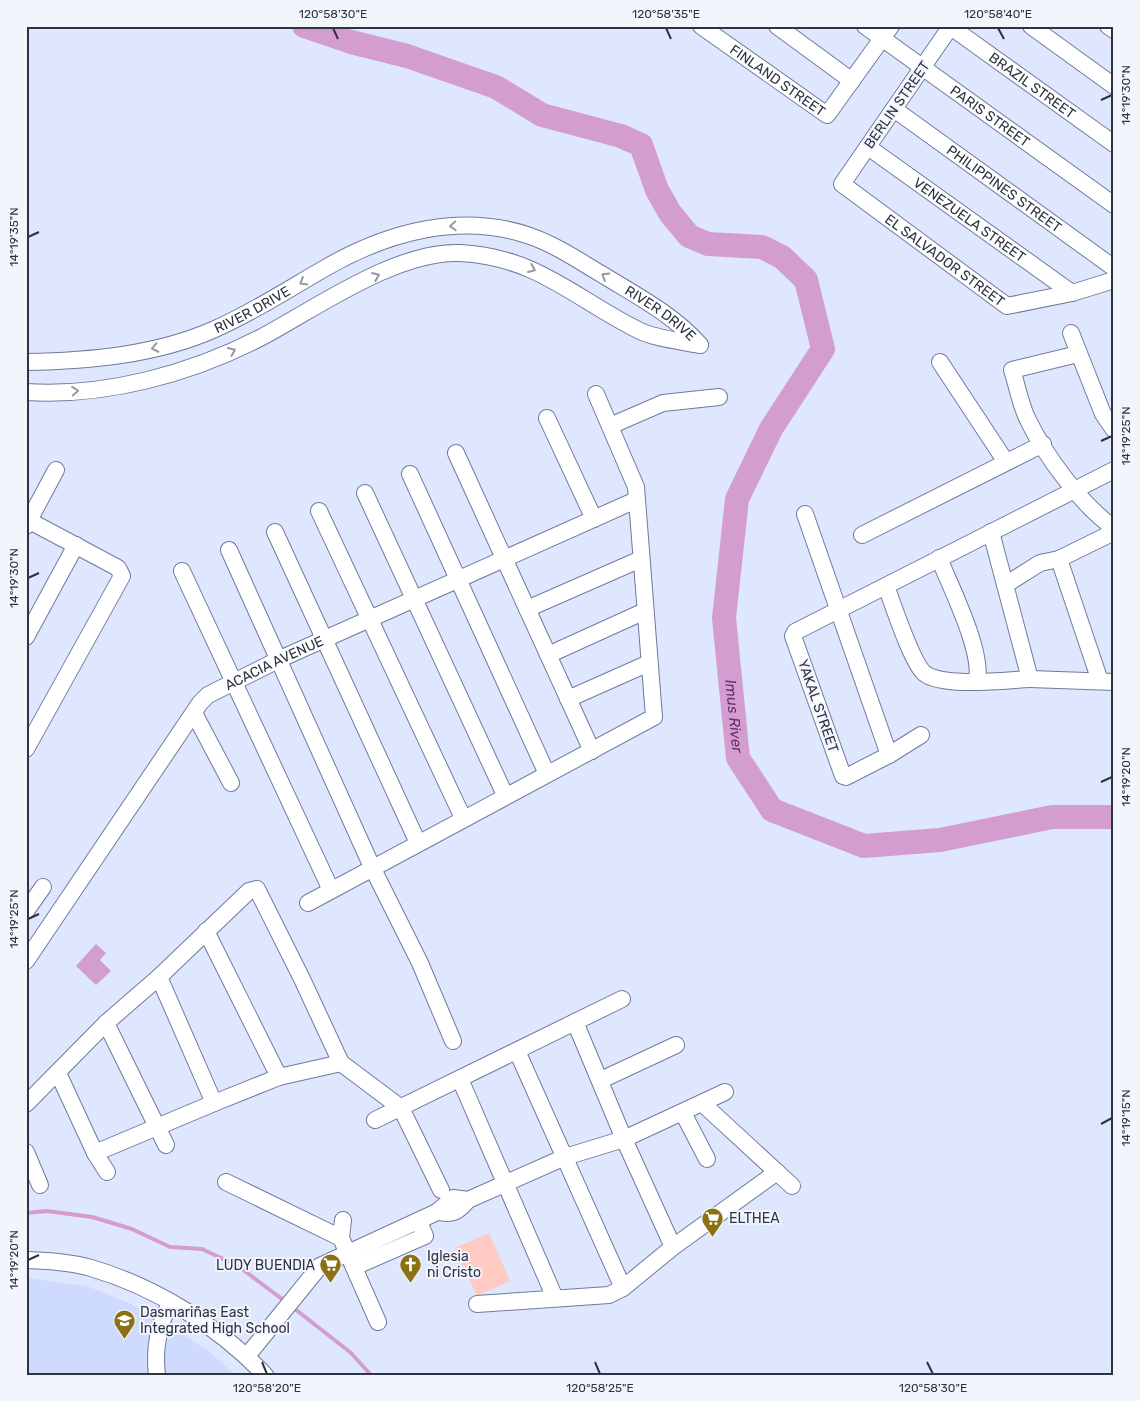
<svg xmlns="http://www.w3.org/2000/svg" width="1140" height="1401" font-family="Rubik,sans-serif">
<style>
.built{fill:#cedbfe}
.green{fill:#fecac2}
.water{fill:#d49dcf}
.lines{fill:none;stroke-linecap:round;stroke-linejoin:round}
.stream{stroke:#d49dcf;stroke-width:4}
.river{stroke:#d49dcf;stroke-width:24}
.minor-casing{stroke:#6f7b9c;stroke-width:18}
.minor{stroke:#fff;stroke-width:16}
.oneway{stroke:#9699a0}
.ticks{fill:none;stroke:#2d3341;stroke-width:2}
.labels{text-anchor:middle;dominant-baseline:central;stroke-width:4;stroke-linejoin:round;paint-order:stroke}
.street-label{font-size:14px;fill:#2d3341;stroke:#f2f5fc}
.poi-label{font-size:14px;fill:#2d3341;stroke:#f2f5fc;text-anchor:start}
.water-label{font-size:15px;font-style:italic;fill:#6c2b69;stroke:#f2f5fc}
.neatline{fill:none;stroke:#2d3341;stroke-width:2}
.ticks-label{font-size:12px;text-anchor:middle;fill:#2d3341}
</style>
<rect width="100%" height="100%" fill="#dfe7fe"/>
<!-- built -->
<path class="built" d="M26 1278 87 1286 131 1304 172 1327 208 1351 236 1375H26Z"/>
<!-- green -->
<path class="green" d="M489 1233 510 1281 477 1296 455 1248Z"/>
<!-- water -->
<path class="water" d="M96 944 106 953 100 960 111 971 96 985 76 966Z"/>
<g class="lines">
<!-- stream -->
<path class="stream" d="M26 1213 47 1211 92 1217 132 1229 170 1247 202 1249 238 1266 286 1302
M291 1306 350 1352 371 1375"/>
<!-- river -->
<path class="river" id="s1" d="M304 26 351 42 407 56 496 87 542 115 621 136 641 145 657 190 670 213 689 236 708 244 762 247 782 257 806 280 823 349 771 429 737 499 724 618 738 758 772 810 864 846 940 840 1052 817H1114"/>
<defs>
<g id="minor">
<path id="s2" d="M701 26 827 115 891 26"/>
<path d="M777 26 852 81"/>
<path id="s3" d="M865 26 1114 205"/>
<path id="s4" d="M951 26 842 184 1007 306 1072 293 1114 280"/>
<path d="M1031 26 1114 86"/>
<path d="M1108 26 1114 30"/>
<path id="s5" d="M951 27 1114 144"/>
<path id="s6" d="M894 109 1114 268"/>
<path id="s7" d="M868 147 1072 293"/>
<path d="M1071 333 1103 414 1114 430"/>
<path d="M1078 354 1012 370C1017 385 1020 403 1027 418 1044 454 1081 505 1114 528"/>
<path id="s8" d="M26 362C89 361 157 355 215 329 254 312 290 288 327 267 388 232 461 212 530 236 556 245 579 261 603 275 637 296 674 315 700 345"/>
<path d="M940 362 1006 462"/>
<path d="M26 392C105 397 190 374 260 338 315 309 397 250 460 253 537 257 574 298 638 330 656 339 681 341 700 345"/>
<path d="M547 418 594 519"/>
<path d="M610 426 663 403 719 397"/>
<path d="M456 453 592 751"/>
<path d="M410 474 547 774"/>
<path d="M365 493 505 795"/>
<path d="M319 511 463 818"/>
<path d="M805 514 889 755"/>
<path d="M26 519 118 568 122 576 26 749"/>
<path d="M26 526 56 470"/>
<path d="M275 532 418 843"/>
<path d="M991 532 1030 679 1114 682"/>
<path d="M862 535 1043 444"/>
<path d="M229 550 372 867 420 963 453 1041"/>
<path d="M939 558C951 588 983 651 977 681"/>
<path d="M1059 559 1100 681"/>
<path d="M182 571 331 890"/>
<path d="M1005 585 1040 563 1059 559 1114 532"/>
<path d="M886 586C893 604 911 661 924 673 942 688 1007 680 1030 679"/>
<path d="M527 609 641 559"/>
<path d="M26 637 76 545"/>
<path d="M548 655 645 611"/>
<path d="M568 699 649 663"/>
<path d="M194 713 231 783"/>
<path d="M921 735 889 755 846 777 843 776 793 636 795 632 1114 470"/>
<path d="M308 903 654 717 636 487 596 394"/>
<path d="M26 911 43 887"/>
<path d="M206 931 279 1077 214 1103"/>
<path id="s9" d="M26 961 200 703 208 695 280 659 636 500"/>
<path d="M575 1022 624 1139 673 1247"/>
<path d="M106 1023 166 1145"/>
<path d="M517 1051 623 1288"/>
<path d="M58 1073 95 1153 107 1172"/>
<path d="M279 1077 341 1063"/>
<path d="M460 1079 555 1298"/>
<path d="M601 1080 676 1045"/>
<path d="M26 1104 106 1023 159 977 249 891 257 889 302 979 341 1063 401 1108 441 1190"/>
<path d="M703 1104 792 1186"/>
<path d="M683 1113 707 1159"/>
<path d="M375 1120 622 999"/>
<path d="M26 1152 40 1185"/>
<path d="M95 1153 214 1103 159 977"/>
<path d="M226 1182 341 1238"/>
<path d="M437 1212C453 1215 458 1212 468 1200L565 1157 624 1139 725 1092"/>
<path d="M343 1220 341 1238 378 1322"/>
<path d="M26 1260C47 1261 71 1262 91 1268 156 1287 218 1326 265 1375"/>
<path d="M354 1267 425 1236 419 1221"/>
<path d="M477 1304 609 1295 623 1288 673 1247 777 1172"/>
<path d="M247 1356 320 1266 437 1212 453 1198 468 1200"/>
<path d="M157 1375C154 1351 158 1323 171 1303"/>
</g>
</defs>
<!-- minor casing -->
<use href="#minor" class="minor-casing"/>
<!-- minor -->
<use href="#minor" class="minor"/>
</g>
<!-- one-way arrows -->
<defs><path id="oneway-chevron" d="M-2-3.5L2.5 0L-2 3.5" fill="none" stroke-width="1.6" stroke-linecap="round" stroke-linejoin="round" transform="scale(1.25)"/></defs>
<g class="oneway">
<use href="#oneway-chevron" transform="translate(453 226) rotate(177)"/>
<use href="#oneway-chevron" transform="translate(532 269) rotate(23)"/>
<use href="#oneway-chevron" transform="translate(376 276) rotate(-23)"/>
<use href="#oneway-chevron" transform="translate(605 276) rotate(-148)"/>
<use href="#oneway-chevron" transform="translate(303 282) rotate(149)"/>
<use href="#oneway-chevron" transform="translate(155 348) rotate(168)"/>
<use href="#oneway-chevron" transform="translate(232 351) rotate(-24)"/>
<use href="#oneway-chevron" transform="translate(75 391) rotate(-4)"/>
</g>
<!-- ticks -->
<path class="ticks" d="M333 28 338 39M666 28 671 39M998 28 1004 39M1101 100 1112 95M28 237 39 232M1101 441 1112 436M28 578 39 573M1101 782 1112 777M28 919 39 914M1101 1124 1112 1118M28 1260 39 1255M262 1362 267 1374M595 1362 600 1374M927 1362 933 1374"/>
<!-- icons -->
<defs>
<symbol id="supermarket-pin" viewBox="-11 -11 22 30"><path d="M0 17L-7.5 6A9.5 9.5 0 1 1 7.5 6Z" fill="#8d7013" stroke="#f2f5fc"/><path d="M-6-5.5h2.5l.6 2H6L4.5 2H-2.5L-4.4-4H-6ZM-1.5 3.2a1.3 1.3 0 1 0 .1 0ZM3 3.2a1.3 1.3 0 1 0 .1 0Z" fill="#fff"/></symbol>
<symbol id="church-pin" viewBox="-11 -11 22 30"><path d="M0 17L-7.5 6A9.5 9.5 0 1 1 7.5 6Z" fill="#8d7013" stroke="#f2f5fc"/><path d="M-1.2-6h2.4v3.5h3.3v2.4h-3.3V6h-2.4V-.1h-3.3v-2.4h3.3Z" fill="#fff"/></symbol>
<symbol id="school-pin" viewBox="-11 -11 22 30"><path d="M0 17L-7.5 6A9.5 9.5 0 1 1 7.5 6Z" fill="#8d7013" stroke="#f2f5fc"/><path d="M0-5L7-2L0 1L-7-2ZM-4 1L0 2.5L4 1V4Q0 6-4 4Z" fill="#fff"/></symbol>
</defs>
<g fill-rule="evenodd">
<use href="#supermarket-pin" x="700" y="1206" width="25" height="34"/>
<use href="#church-pin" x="398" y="1252" width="25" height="34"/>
<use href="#supermarket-pin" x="318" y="1252" width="25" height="34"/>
<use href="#school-pin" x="112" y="1308" width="25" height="34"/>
</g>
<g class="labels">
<!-- street labels -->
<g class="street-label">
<text stroke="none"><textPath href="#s2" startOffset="94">FINLAND STREET</textPath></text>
<text stroke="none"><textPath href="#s5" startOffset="100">BRAZIL STREET</textPath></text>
<text transform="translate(897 105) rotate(-55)">BERLIN STREET</text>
<text stroke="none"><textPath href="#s3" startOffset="154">PARIS STREET</textPath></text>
<text stroke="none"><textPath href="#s6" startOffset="136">PHILIPPINES STREET</textPath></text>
<text stroke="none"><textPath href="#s7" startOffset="125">VENEZUELA STREET</textPath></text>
<text stroke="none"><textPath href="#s4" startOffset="320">EL SALVADOR STREET</textPath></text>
<text stroke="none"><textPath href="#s8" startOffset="235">RIVER DRIVE</textPath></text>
<text stroke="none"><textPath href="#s8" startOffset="685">RIVER DRIVE</textPath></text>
<text stroke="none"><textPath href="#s9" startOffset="396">ACACIA AVENUE</textPath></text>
<text transform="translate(818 706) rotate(71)">YAKAL STREET</text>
</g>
<!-- poi labels -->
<g class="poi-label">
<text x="729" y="1218">ELTHEA</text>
<text x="427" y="1256">Iglesia<tspan x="427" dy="16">ni Cristo</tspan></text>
<text x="315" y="1265" text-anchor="end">LUDY BUENDIA</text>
<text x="140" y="1312">Dasmariñas East<tspan x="140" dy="16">Integrated High School</tspan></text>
</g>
<!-- water labels -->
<g class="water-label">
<text stroke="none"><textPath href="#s1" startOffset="1056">Imus River</textPath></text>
</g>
</g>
<!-- border -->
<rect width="1140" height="1401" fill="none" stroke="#f2f5fc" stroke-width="55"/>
<rect x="28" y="28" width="1084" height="1346" class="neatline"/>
<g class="ticks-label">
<text x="333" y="18">120°58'30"E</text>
<text x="666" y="18">120°58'35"E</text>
<text x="998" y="18">120°58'40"E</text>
<text transform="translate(1126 95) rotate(-90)" y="4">14°19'30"N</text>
<text transform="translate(14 237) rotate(-90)" y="4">14°19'35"N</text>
<text transform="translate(1126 436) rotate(-90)" y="4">14°19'25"N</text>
<text transform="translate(14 578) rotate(-90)" y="4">14°19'30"N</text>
<text transform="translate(1126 777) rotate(-90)" y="4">14°19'20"N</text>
<text transform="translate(14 919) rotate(-90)" y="4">14°19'25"N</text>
<text transform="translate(1126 1118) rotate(-90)" y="4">14°19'15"N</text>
<text transform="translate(14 1260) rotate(-90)" y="4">14°19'20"N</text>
<text x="267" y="1392">120°58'20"E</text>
<text x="600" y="1392">120°58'25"E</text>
<text x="933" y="1392">120°58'30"E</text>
</g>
</svg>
